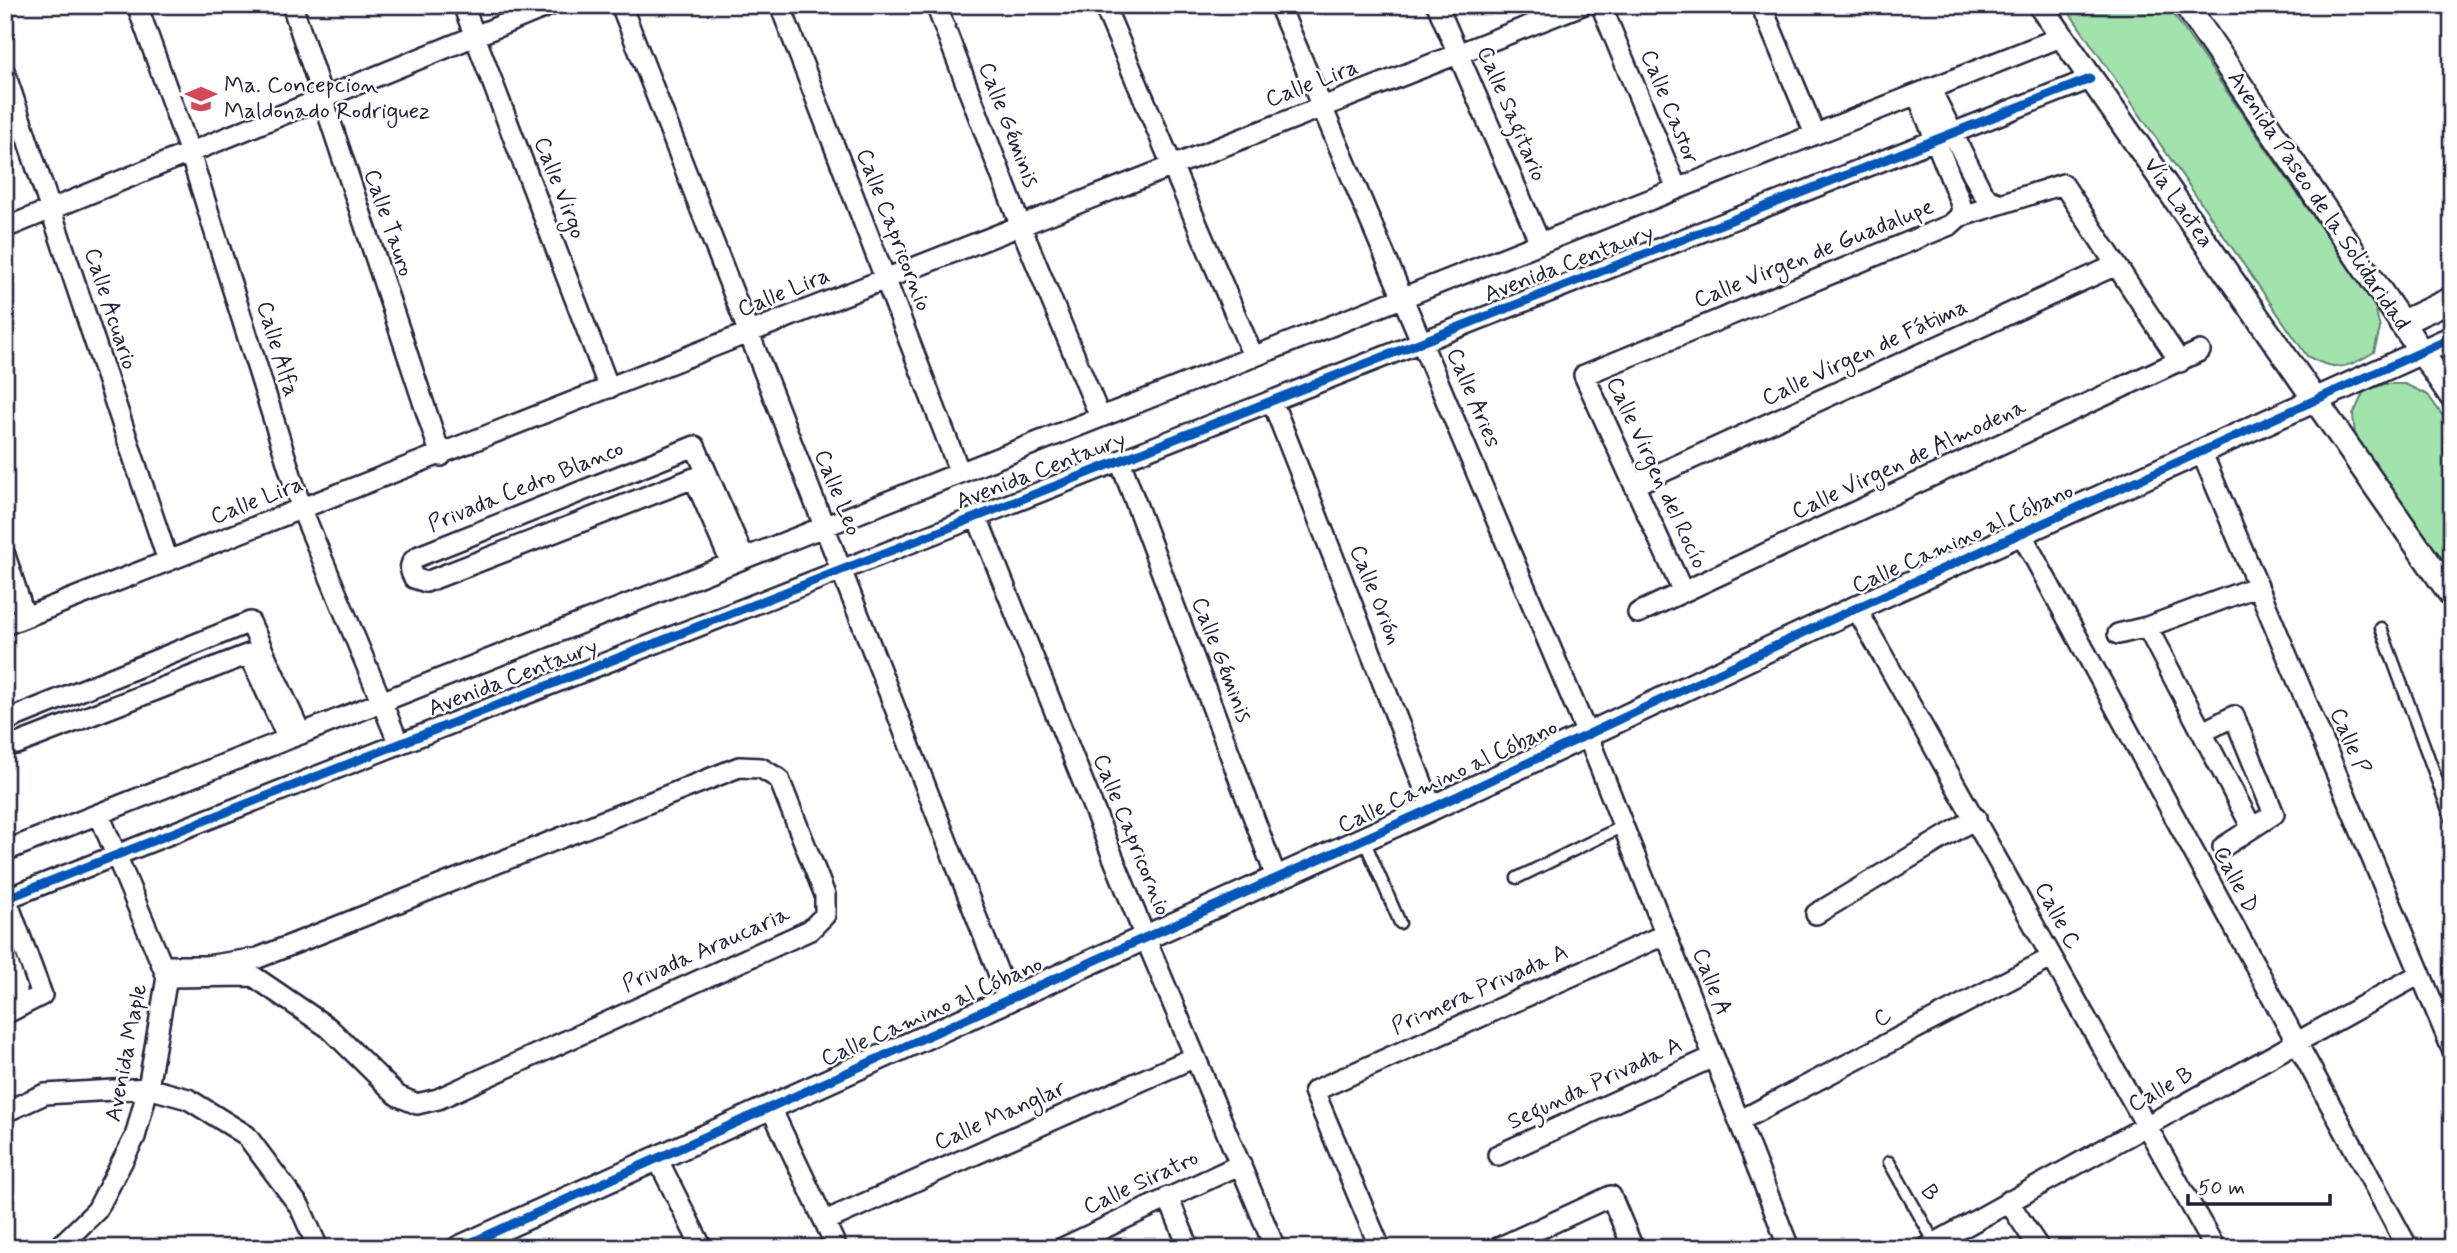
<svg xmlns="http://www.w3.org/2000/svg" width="2457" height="1253" font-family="Mynerve,sans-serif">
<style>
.green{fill:#a2e3ad;stroke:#628274;stroke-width:2}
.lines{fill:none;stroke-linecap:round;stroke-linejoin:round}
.service-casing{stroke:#22223b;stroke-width:15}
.minor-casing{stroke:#22223b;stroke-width:24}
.tertiary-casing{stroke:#22223b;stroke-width:28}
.service{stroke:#fff;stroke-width:10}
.minor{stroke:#fff;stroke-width:19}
.tertiary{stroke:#fff;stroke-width:23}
.cycleway-casing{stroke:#fff;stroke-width:13}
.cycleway{stroke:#0057b8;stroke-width:9}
.labels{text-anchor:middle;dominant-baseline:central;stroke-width:5;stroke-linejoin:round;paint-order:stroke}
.street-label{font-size:23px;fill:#22223b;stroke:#fff}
.poi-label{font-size:23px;fill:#22223b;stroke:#fff;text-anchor:start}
</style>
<rect width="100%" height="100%" fill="#fff"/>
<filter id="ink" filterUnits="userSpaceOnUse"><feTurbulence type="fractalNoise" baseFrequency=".0143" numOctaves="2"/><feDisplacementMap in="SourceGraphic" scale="14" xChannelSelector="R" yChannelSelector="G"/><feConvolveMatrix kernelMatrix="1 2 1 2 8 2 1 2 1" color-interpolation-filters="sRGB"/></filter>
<g filter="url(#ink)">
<!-- green -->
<path class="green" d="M2064 5H2167L2375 306 2380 329 2374 352C2347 369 2336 372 2307 356Z
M2385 384H2405L2428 395 2452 429V577L2355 436 2353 415 2364 391Z"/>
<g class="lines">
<defs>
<path id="service" d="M2381 628 2452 821
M1364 840 1400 923
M1517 878 1623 826
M1889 1162 1935 1243"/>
<path id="minor" d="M137 5 190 153 302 510 399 744
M292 5 441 456
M463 5 609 388
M621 5 1008 998
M780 5 960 473
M936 5 1021 227 1100 417
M1104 5 1253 356
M1279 5 1587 734 1789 1248
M1437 5 1540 243
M1601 5 1677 189
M1761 5 1815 134
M5 73 168 561
M1930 88 1981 190 1988 199 1998 203
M1917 94 1959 199 1962 209 1959 217
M5 228 551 5
M1272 401 1432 808
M2202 453 2452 1049
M1120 461 1276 877
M1634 485 2116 265
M977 517 1145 937 1275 1248
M2021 533 2408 1248
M5 555 25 617
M731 563 694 478 426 582 414 578C408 569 410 561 419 556L695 446 744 558
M1683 592 1584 375 1950 225 1959 217 2063 184 2180 362
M1856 608 2215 1248
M1638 613 2200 351
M5 625 1582 5
M2147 627 2252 828
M2118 634 2147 627 2258 586
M5 721 250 622 301 734
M2203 732 2234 716 2274 814 2223 847
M5 741 17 744 249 654 288 739
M5 851 2061 37
M5 899 2090 79
M1816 914 1976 818
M5 954 17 990 5 997
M165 966H206L258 958 739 767 761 768 779 779 825 895V915L810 930 438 1099 417 1104 398 1096 329 1028 253 976 167 977
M5 1014 42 995 6 898
M770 1106 837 1248
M5 1112 45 1094 148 1088 188 1099 246 1135 300 1207 318 1248
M1739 1121 2051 958
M1498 1155 1713 1057
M658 1160 702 1248
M1168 1197 1189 1248
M2008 1201 2039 1248
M825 1221 1195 1057
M58 1248 97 1210 135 1137 148 1088 167 977 99 814
M1062 1248 1241 1164
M1380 1248 1314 1091 1666 934
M1498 1248 1611 1196 1633 1248
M1926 1248 2420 974"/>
<path id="tertiary" d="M2040 5 2452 596
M2186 5 2452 397
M2401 323 2452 299
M459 1248 1432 808 1856 608 2452 338"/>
</defs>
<!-- service casing -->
<use href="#service" class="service-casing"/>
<!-- minor casing -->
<use href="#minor" class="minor-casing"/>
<!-- tertiary casing -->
<use href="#tertiary" class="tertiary-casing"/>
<!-- service -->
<use href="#service" class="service"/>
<!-- minor -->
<use href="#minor" class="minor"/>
<!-- tertiary -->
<use href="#tertiary" class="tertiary"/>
<defs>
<path id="cycleway" d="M5 899 2090 79
M459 1248 1432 808 1856 608 2452 338"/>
</defs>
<!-- cycleway casing -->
<use href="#cycleway" class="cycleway-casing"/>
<!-- cycleway -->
<use href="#cycleway" class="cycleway"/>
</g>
</g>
<!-- icons -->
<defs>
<symbol id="school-bare" viewBox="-9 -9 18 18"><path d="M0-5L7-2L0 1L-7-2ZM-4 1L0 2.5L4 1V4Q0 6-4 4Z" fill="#d1495b" stroke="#fff" stroke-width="2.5" paint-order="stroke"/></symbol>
</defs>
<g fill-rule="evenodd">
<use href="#school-bare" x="179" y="77" width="44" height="44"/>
</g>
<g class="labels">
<!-- street labels -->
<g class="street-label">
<text transform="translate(1312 84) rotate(-21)">Calle Lira</text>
<text transform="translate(1669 107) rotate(68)">Calle Castor</text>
<text transform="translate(1511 114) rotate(67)">Calle Sagitario</text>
<text transform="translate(1008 125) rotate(69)">Calle Géminis</text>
<text transform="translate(559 188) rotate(69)">Calle Virgo</text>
<text transform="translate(2318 201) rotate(56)">Avenida Paseo de la Solidaridad</text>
<text transform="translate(2178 203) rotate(55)">Vía Lactea</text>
<text transform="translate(388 223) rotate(71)">Calle Tauro</text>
<text transform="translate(893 230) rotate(69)">Calle Capricornio</text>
<text transform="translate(1814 254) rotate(-22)">Calle Virgen de Guadalupe</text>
<text transform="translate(1569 264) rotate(-21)">Avenida Centaury</text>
<text transform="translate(784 293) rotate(-22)">Calle Lira</text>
<text transform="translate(110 309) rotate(72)">Calle Acuario</text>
<text transform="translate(277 349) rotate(73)">Calle Alfa</text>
<text transform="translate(1865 353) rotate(-25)">Calle Virgen de Fátima</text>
<text transform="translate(1473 398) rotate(67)">Calle Aries</text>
<text transform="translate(1909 460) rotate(-25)">Calle Virgen de Almodena</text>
<text transform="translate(1041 471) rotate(-21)">Avenida Centaury</text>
<text transform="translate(1656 473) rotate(65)">Calle Virgen del Rocío</text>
<text transform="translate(526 487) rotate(-22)">Privada Cedro Blanco</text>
<text transform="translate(837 493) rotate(68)">Calle Leo</text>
<text transform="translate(257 501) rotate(-21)">Calle Lira</text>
<text transform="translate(1963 539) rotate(-24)">Calle Camino al Cóbano</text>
<text transform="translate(1375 595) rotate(68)">Calle Orión</text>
<text transform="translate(1221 660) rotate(69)">Calle Géminis</text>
<text transform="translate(513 678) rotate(-21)">Avenida Centaury</text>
<text transform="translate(2349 741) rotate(67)">Calle P</text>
<text transform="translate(1448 777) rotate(-25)">Calle Camino al Cóbano</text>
<text transform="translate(1131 835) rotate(68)">Calle Capricornio</text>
<text transform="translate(2235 880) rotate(62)">Calle D</text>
<text transform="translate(2057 916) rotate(62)">Calle C</text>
<text transform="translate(706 950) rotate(-24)">Privada Araucaria</text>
<text transform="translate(1711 982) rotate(69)">Calle A</text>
<text transform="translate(1480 990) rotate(-24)">Primera Privada A</text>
<text transform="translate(932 1012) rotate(-24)">Calle Camino al Cóbano</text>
<text transform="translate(1883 1018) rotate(-28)">C</text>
<text transform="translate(127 1053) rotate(-79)">Avenida Maple</text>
<text transform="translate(1595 1084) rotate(-25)">Segunda Privada A</text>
<text transform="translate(2161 1090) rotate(-29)">Calle B</text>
<text transform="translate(1000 1116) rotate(-24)">Calle Manglar</text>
<text transform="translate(1141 1183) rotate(-25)">Calle Siratro</text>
<text transform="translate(1929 1193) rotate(60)">B</text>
</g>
<!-- poi labels -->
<g class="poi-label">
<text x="224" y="86">Ma. Concepcion<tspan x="224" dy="26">Maldonado Rodriguez</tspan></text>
</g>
</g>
<!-- margin -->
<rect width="2457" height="1253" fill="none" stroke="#fff" stroke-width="28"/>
<rect x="14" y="14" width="2429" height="1225" fill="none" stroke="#22223b" stroke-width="2.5" filter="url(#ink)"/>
<!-- scale -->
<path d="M2188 1194v10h142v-10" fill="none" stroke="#22223b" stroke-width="3.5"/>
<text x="2198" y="1194" font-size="21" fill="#22223b" stroke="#ffffff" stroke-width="5" paint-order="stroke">50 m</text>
</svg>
